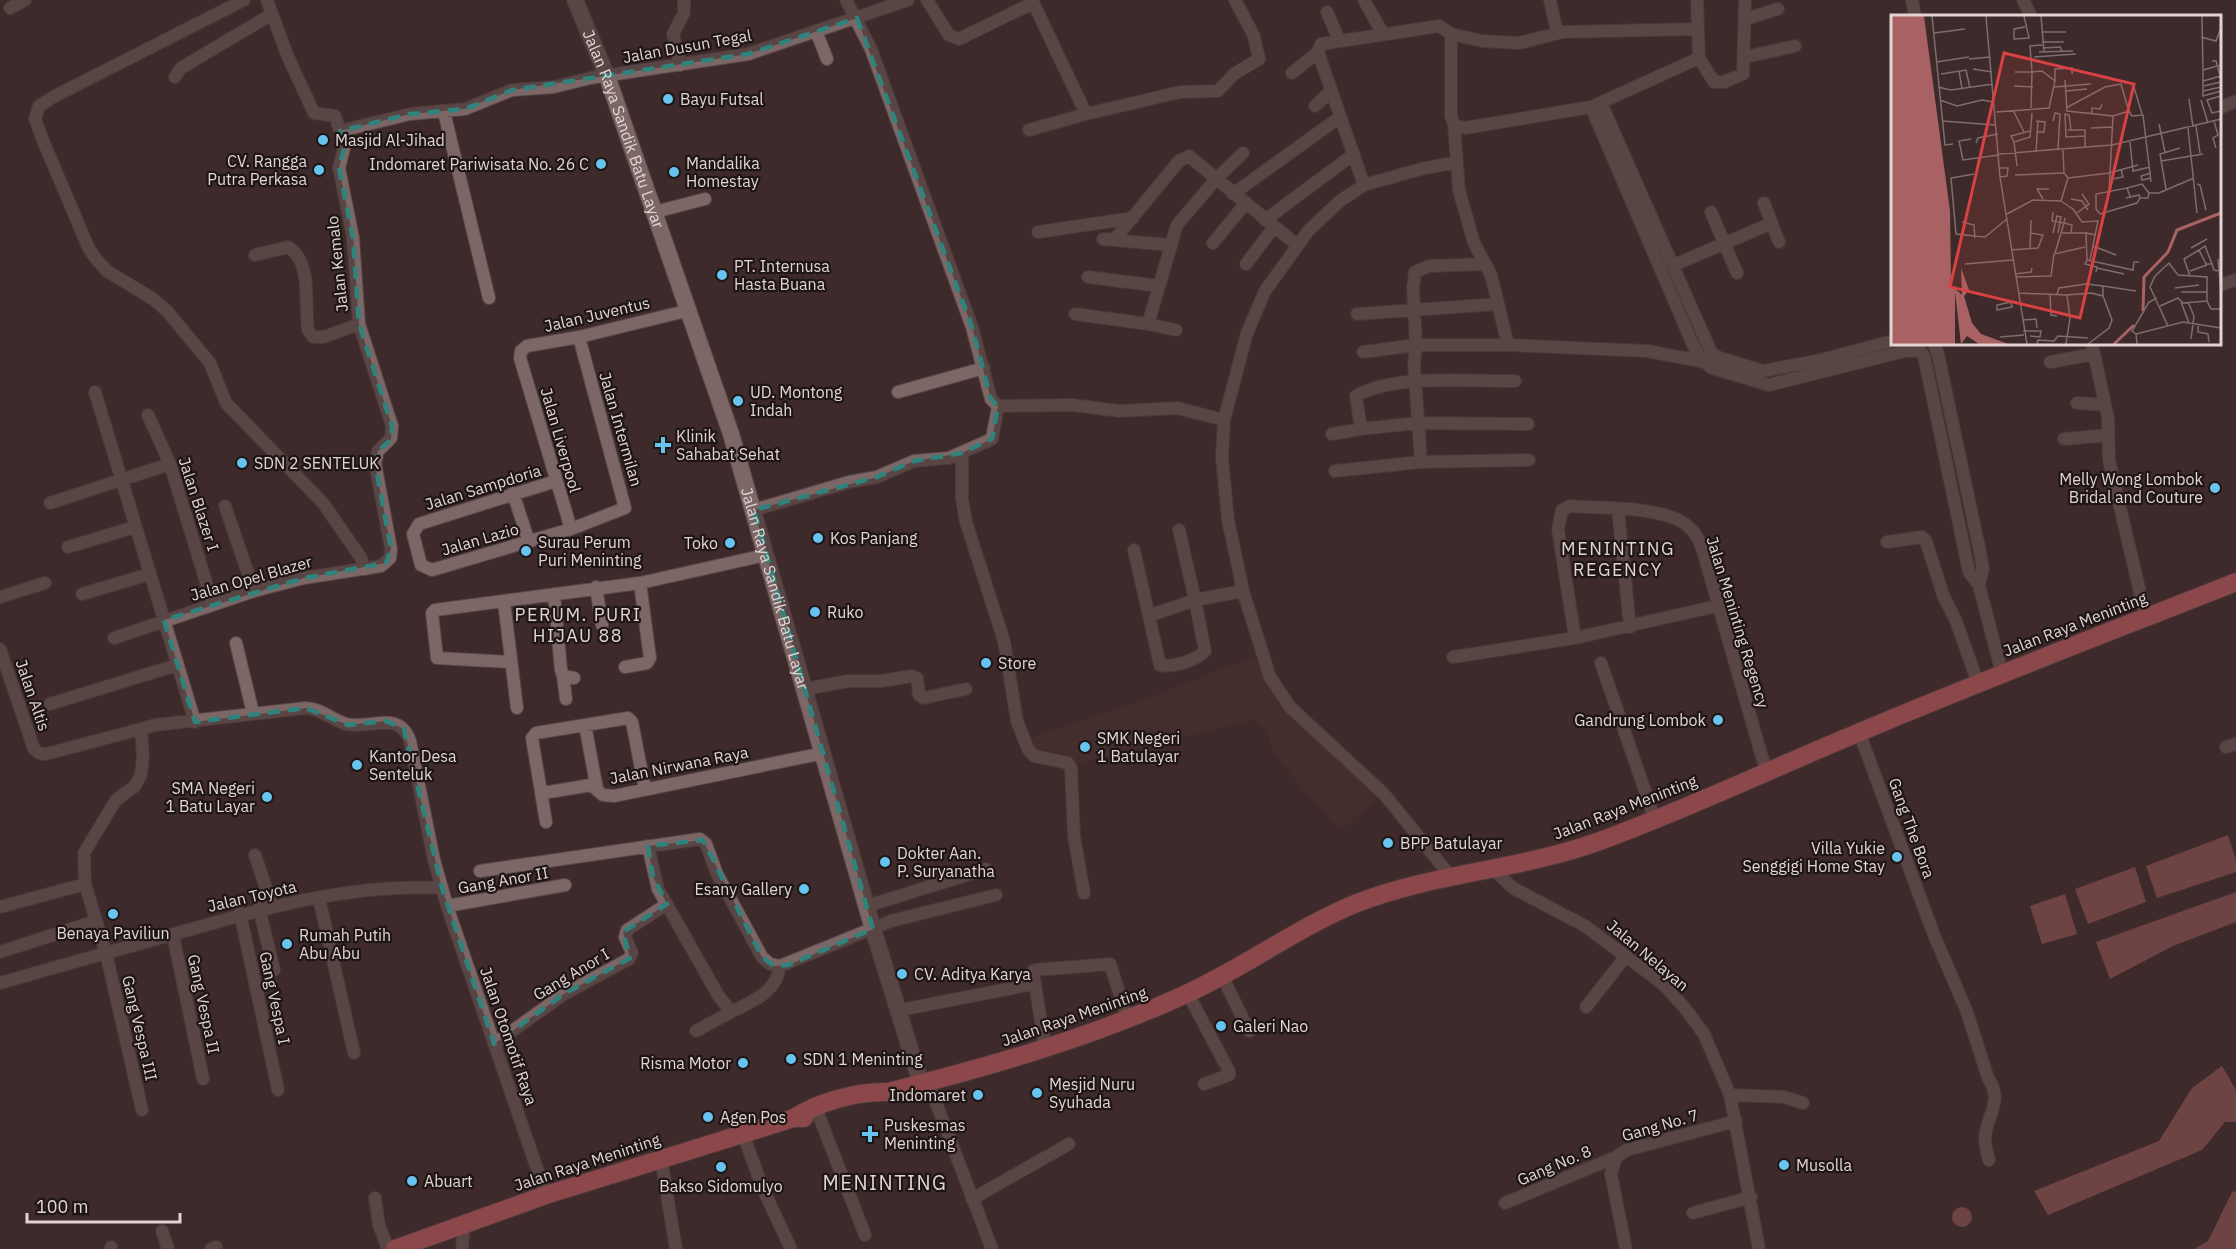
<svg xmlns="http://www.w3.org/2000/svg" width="2236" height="1249" font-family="'IBM Plex Sans',sans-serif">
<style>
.built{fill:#4c3131}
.water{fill:#a96263}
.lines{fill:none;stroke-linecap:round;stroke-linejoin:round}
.street-casing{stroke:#594849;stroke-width:14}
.secondary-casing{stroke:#594849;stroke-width:18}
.highway-casing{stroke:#594849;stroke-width:20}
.street{stroke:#7d6666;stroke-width:12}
.secondary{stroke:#7d6666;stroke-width:16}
.highway{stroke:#e96c71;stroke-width:18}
.marked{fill:none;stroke:#2e847d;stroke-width:4.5;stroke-dasharray:12 8;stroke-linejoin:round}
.poi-dot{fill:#66c4ef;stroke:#1e1515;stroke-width:2}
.labels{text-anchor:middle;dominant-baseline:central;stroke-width:4.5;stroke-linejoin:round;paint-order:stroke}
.street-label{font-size:16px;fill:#e1d4d3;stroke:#1e1515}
.poi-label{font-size:16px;fill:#e1d4d3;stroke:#1e1515;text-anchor:start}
.neighbourhood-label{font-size:18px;letter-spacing:1.5px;fill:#e1d4d3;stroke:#1e1515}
.quarter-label{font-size:20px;letter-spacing:1.5px;fill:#e1d4d3;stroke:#1e1515}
.inset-river{fill:none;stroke:#a96263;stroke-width:3}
.inset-road{fill:none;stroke:#7f6e6e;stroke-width:1.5}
.view{fill:#d84242;fill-opacity:0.15;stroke:#d84242;stroke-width:3}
.inset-edge{fill:none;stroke:#e1d4d3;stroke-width:3}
</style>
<rect width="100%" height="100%" fill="#3e2a2a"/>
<!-- built -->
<path class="built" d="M1255 656 1283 703 1380 796 1340 831 1273 754 1270 739 1255 719 1079 763 1032 756 1024 740 1144 700Z"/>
<!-- water -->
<path class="water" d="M2228 835 2236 860V872L2157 898 2146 866Z
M2135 867 2146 902 2088 924 2075 889Z
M2236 892V922L2173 946 2110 979 2096 942Z
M2065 894 2077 934 2042 944 2030 906Z
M2222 1066 2236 1090V1122H2225L2202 1150 2048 1215 2034 1191 2159 1141 2192 1088Z
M2236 1191V1249H2194L2208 1241 2232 1192Z
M1952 1217a10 10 0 1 1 20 0a10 10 0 1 1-20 0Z"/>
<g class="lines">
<defs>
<path id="street" d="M244 0 53 97 39 106 35 119 44 143 89 249 97 260 107 271 153 299 167 311 210 363 226 403 323 503 361 558 365 569
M267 0 288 57 314 113 335 116 340 131
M846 0 871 49 972 327 991 399 998 406
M927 0 949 35 959 39 1033 3
M1032 0 1086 114 1180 92 1218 91 1234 74 1259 59 1254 36 1235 0
M1364 0 1383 34
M1550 0 1557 33
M1912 0 1915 16
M2023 0 2031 16
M10 8 25 0
M1327 12 1339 40
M1745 19 1778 9
M816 31 827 59
M1451 34V116L1454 125 1465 128 1591 107 1699 58 1697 0
M1745 57 1795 46
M1699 58 1714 82H1724L1743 74 1745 0
M680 65 673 34 684 13V0
M1292 73 1318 52
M175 77 181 68 272 14
M1601 103 1711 352 1717 357 1763 371 1817 361 1892 341
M1315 106 1331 91
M1591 107 1694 347 1699 356 1712 368 1769 385 1905 351H1920L1924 356 1969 572 1979 585 2002 674
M2220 108 2236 101
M444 112 489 298
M1454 125 1459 190 1474 243 1491 275 1508 345
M1029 130 1086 114
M1364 185 1421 169 1457 162
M1233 194 1340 117
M1764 203 1779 242
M655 212 705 199
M1711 212 1737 273
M1265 220 1354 154
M1038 232 1133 218
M1103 239 1170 245
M1114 240 1179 161 1189 156 1297 245
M1213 243 1245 204
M255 255 288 247C313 262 304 303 308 330L313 337H324L359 324
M1246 264 1274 227
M1674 265 1772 223
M1088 277 1159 286
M2220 285 2236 280
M1075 314 1148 324
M1357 314 1498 304
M1176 330 1148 324 1177 225 1216 179 1243 153
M1934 344 1938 354 1980 552 1983 569 1979 585
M2092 344 2108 418 2109 460 2146 618
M1363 352 1416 345 1413 288 1415 272 1429 266 1485 264
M2050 362 2094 354
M1515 381C1469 382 1396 373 1356 396L1361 429 1418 423 1528 424
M95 392 195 722
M898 392 984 368
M2077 403 2105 405
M148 415 170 464 213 605
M1224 420 1247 333 1265 291 1309 230 1340 201 1364 185 1318 52 1321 44 1439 26 1451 34 1482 41 1519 43 1563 32 1696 29
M1332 434 1361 429
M2064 439 2108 435
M962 453V499L966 522 1004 641 1017 721 1028 749 1034 756 1068 763 1071 768 1074 836 1084 893
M1421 462 1529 460
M1335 471 1421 462 1414 364 1416 345H1508L1647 351 1705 362
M556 481 419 524 413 534 421 565 432 570 571 529 625 508 579 337
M513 493 529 542
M50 503 170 464
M225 506 254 591
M754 510 849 482 877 477 914 461 949 458 992 439 998 406 1072 405 1120 411 1177 408 1224 420 1222 457 1228 520 1243 591 1270 677 1290 707 1384 794 1452 878
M1618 510 1630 627
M571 529 520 358 521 351 527 346 579 337 690 310
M1887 542 1922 537 1926 541 1943 595 1956 621 1978 683
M68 547 135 527
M1134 550 1160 665C1172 668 1197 660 1205 651L1195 600 1243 591
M596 587 602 625
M82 594 150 574
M554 594 561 670 563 676 574 678
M0 597 45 583
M504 602 517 708
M1151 615 1195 600 1179 530
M114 638 254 591 304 578 381 566 390 558 391 549 375 463 378 451 391 438 392 426 359 324 353 238 339 168 344 148 340 131 410 114 465 109 512 90 554 87 590 78 748 54 908 0
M1575 638 1558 529 1562 510 1570 506C1602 509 1669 505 1691 529 1699 537 1702 548 1705 558L1766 771
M236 643 253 713
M0 649 34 749 39 753 46 754 141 729
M1453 657 1575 638 1717 606
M511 662 437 658 432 613 435 610 640 583 766 555
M1601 663 1655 820
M625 667 647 663 650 658 640 583
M563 676 566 699
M806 689 848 681H881L912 676 917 678 919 695 923 698 966 689
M50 704 177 665
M585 725 597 789
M1859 732 1934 935 1967 1012 1988 1078C2004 1102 1987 1113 1985 1137 1985 1145 1987 1153 1989 1160
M2226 747 2236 744
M543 793 591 785 603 795 614 796 824 753
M546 822 532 738 536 733 628 718 632 722 645 789
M648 846 658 889 718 995 731 1012C753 1001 776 993 780 966
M255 855 272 906
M1494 870 1513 888 1585 926 1662 983 1684 1007 1704 1034 1730 1095 1759 1249
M480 871 700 839 706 844 717 874 762 957 770 964 780 966 891 921 996 895
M442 888C325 882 217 924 106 953L85 884 84 853 116 800 135 786 141 775 143 756 141 729 155 725 306 708C322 709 332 720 346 724 370 730 399 709 410 741L434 860 447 906 546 1195
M319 898 354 1053
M447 906 565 885
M867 906 986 869
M0 907 85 884
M259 908 274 970
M240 913 278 1090
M173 935 203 1079
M0 952 96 921
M1222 976 1249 1031
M0 983 106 953 142 1110
M1188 994 1229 1071V1075L1204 1084
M1586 1007 1626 956
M900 1010 1034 984
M696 1031 731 1012
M494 1044 564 994 629 959 632 953 625 937 627 930 667 904
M1045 1047 1033 971 1035 970 1110 964 1128 1020
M928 1082 992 1249
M1730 1095 1784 1097 1803 1103
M819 1116 865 1235
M743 1134 763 1189 791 1249
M661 1159 676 1249
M375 1198 379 1225 388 1249
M972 1199 1069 1144
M1505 1203 1616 1157
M1693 1213 1751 1197
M162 1231 168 1249
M111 1247V1249
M211 1249 216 1247
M462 1249 464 1223
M1626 1249 1611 1174 1616 1157 1627 1150 1736 1121"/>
<g id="secondary">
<path id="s1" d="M575 0 607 76 731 434 873 929 921 1084"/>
</g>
<path id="highway" d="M794 1118C818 1102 858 1091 888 1092 988 1067 1090 1038 1184 995 1244 968 1296 928 1357 903 1434 873 1519 870 1597 842 1688 809 1775 767 1865 730 1988 678 2112 631 2236 582
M395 1249 546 1195 794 1118H804"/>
</defs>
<!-- street casing -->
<use href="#street" class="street-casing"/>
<!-- secondary casing -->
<use href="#secondary" class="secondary-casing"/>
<!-- highway casing -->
<use href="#highway" class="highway-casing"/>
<!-- street -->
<use href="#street" class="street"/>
<!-- secondary -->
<use href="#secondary" class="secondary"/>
<!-- highway -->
<use href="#highway" class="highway"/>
</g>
<!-- marked area -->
<path d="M0 0H2236V1249H0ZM857 18 972 327 991 399 998 406 992 439 962 453 914 461 877 477 754 510 873 929 788 965 774 966 762 957 703 840 648 846 653 877 667 904 623 932 630 958 564 994 494 1044 442 888 404 729 386 721 348 725 306 708 195 722 164 620 304 578 386 563 391 549 375 463 378 451 391 440 392 426 359 324 353 238 339 168 344 148 340 131 410 114 465 109 512 90 748 54Z" fill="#3e2a2a" fill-opacity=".55" fill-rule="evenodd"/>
<path class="marked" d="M857 18 972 327 991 399 998 406 992 439 962 453 914 461 877 477 754 510 873 929 788 965 774 966 762 957 703 840 648 846 653 877 667 904 623 932 630 958 564 994 494 1044 442 888 404 729 386 721 348 725 306 708 195 722 164 620 304 578 386 563 391 549 375 463 378 451 391 440 392 426 359 324 353 238 339 168 344 148 340 131 410 114 465 109 512 90 748 54Z"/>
<!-- markers -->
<g class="poi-dot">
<circle cx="668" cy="99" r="6"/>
<circle cx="323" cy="140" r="6"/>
<circle cx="601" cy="164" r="6"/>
<circle cx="319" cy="170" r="6"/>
<circle cx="674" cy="172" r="6"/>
<circle cx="722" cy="275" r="6"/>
<circle cx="738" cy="401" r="6"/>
<path d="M660 436h6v6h6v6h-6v6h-6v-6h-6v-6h6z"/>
<circle cx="242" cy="463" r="6"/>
<circle cx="2215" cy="488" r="6"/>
<circle cx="818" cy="538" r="6"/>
<circle cx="730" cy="543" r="6"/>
<circle cx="526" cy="551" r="6"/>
<circle cx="815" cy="612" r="6"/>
<circle cx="986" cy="663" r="6"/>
<circle cx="1718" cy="720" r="6"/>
<circle cx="1085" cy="747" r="6"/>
<circle cx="357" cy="765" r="6"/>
<circle cx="267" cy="797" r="6"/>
<circle cx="1388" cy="843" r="6"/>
<circle cx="1897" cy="857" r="6"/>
<circle cx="885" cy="862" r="6"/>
<circle cx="804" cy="889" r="6"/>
<circle cx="113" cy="914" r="6"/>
<circle cx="287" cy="944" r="6"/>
<circle cx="902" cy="974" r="6"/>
<circle cx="1221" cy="1026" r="6"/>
<circle cx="791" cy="1059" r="6"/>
<circle cx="743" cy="1063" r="6"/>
<circle cx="1037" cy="1093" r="6"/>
<circle cx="978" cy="1095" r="6"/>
<circle cx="708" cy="1117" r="6"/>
<path d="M867 1125h6v6h6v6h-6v6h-6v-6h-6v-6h6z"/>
<circle cx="1784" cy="1165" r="6"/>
<circle cx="721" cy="1167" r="6"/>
<circle cx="412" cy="1181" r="6"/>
</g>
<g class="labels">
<!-- street labels -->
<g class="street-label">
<text transform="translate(687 46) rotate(-10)">Jalan Dusun Tegal</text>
<text stroke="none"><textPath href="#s1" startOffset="138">Jalan Raya Sandik Batu Layar</textPath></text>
<text transform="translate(337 264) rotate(-96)">Jalan Kemalo</text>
<text transform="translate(597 314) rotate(-13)">Jalan Juventus</text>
<text transform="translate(621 429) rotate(74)">Jalan Intermilan</text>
<text transform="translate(561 440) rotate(74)">Jalan Liverpool</text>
<text transform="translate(483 487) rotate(-17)">Jalan Sampdoria</text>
<text transform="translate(199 504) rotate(72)">Jalan Blazer I</text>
<text transform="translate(480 539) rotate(-16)">Jalan Lazio</text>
<text transform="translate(251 578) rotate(-16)">Jalan Opel Blazer</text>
<text stroke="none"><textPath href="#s1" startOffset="622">Jalan Raya Sandik Batu Layar</textPath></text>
<text transform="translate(1738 622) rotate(73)">Jalan Meninting Regency</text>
<text transform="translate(2075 624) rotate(-21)">Jalan Raya Meninting</text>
<text transform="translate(33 695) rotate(71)">Jalan Altis</text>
<text transform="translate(679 765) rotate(-11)">Jalan Nirwana Raya</text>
<text transform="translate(1625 807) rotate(-21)">Jalan Raya Meninting</text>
<text transform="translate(1912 828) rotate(70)">Gang The Bora</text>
<text transform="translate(503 880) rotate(-10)">Gang Anor II</text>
<text transform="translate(252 896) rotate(-13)">Jalan Toyota</text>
<text transform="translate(1648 955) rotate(40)">Jalan Nelayan</text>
<text transform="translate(571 974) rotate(-31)">Gang Anor I</text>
<text transform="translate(275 998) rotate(78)">Gang Vespa I</text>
<text transform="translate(204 1004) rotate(78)">Gang Vespa II</text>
<text transform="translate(1074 1016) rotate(-19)">Jalan Raya Meninting</text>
<text transform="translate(140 1028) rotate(77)">Gang Vespa III</text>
<text transform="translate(509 1036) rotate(71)">Jalan Otomotif Raya</text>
<text transform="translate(1660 1125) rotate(-16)">Gang No. 7</text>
<text transform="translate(587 1162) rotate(-18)">Jalan Raya Meninting</text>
<text transform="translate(1554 1165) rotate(-23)">Gang No. 8</text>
</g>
<!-- poi labels -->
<g class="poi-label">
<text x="680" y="99">Bayu Futsal</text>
<text x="335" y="140">Masjid Al-Jihad</text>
<text x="307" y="161" text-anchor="end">CV. Rangga<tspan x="307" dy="18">Putra Perkasa</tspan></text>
<text x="686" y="163">Mandalika<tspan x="686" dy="18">Homestay</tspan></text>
<text x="589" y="164" text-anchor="end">Indomaret Pariwisata No. 26 C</text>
<text x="734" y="266">PT. Internusa<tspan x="734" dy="18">Hasta Buana</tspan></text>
<text x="750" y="392">UD. Montong<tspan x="750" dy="18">Indah</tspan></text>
<text x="676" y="436">Klinik<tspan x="676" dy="18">Sahabat Sehat</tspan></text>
<text x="254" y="463">SDN 2 SENTELUK</text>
<text x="2203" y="479" text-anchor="end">Melly Wong Lombok<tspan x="2203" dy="18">Bridal and Couture</tspan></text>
<text x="830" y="538">Kos Panjang</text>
<text x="538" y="542">Surau Perum<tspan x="538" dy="18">Puri Meninting</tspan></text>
<text x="718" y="543" text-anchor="end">Toko</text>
<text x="827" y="612">Ruko</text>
<text x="998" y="663">Store</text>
<text x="1706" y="720" text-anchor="end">Gandrung Lombok</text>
<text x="1097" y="738">SMK Negeri<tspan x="1097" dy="18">1 Batulayar</tspan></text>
<text x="369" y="756">Kantor Desa<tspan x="369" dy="18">Senteluk</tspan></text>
<text x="255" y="788" text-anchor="end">SMA Negeri<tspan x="255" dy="18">1 Batu Layar</tspan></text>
<text x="1400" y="843">BPP Batulayar</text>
<text x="1885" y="848" text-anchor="end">Villa Yukie<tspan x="1885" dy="18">Senggigi Home Stay</tspan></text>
<text x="897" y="853">Dokter Aan.<tspan x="897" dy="18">P. Suryanatha</tspan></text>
<text x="792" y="889" text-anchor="end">Esany Gallery</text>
<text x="113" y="933" text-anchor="middle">Benaya Paviliun</text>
<text x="299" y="935">Rumah Putih<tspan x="299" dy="18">Abu Abu</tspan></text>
<text x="914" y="974">CV. Aditya Karya</text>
<text x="1233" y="1026">Galeri Nao</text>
<text x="803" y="1059">SDN 1 Meninting</text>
<text x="731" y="1063" text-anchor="end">Risma Motor</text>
<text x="1049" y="1084">Mesjid Nuru<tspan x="1049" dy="18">Syuhada</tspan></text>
<text x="966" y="1095" text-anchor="end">Indomaret</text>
<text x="720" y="1117">Agen Pos</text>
<text x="884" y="1125">Puskesmas<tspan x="884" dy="18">Meninting</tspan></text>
<text x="1796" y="1165">Musolla</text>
<text x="424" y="1181">Abuart</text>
<text x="721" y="1186" text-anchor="middle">Bakso Sidomulyo</text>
</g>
<!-- neighbourhood labels -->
<g class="neighbourhood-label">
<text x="1618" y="548">MENINTING<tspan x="1618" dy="21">REGENCY</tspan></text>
<text x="578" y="614">PERUM. PURI<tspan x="578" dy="21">HIJAU 88</tspan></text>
</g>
<!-- quarter labels -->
<g class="quarter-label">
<text x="885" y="1182">MENINTING</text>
</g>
</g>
<!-- overview -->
<g transform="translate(1891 15)">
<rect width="330" height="330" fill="#3e2a2a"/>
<path d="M0 1H33L59 196 60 270 71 280 70 253 78 275 73 281 81 308 90 319 117 329H88L76 321 70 329 64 277V329H0Z" fill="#a96263"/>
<path class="inset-river" d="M252 296 253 262 277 237 286 215 330 198M223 329 243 310"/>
<path class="inset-road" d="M41 1 54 130 62 129M95 1 109 162 136 329M133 1 138 23 123 24V14L134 12M150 1 153 37M311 1 312 55 330 50M152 17H175M43 18 74 14M310 22 325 26 330 13M151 27H173M152 33 169 32 171 36M148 37 182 36M143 42 185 39M78 44 99 42M321 46H325L330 64M45 47 78 42M82 54 101 57M312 55V81L330 76M68 56 71 74M124 57H141L139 31 151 30M50 59 75 55 79 73M174 65 176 96 222 101 218 177M164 66V54L181 53V59M312 66 330 61M242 69 251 99M123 71 142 72M312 71 330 67M47 72 60 75 102 69M163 72 200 69M175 76 196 74M312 76 330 72M330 81 316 85 321 98 330 96M298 84 302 112M49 85 66 91 91 85 103 87M310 85 317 108M175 93 214 72 230 69 238 97M122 95 133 117M105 97 158 93 164 66 151 56 141 57 140 93M201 98V93L209 94 211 89M222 101 238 96 241 101 252 100 260 167M51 106 105 110M145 106 154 107 153 117H145M162 106 164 98 169 99 167 135M323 106 327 120 322 123 325 133M268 109 274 137M305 111 309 138M200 113 221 112M297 113 306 198M177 115H194V133M180 115 178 100 174 99 175 122 194 121M80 124 68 126 72 145 108 140M123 127 120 121 139 116M239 127 242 156 259 152M85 128 87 123 107 119M145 137 147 106M108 139 221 130 330 104M270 146 312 139M126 151 123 127 139 122 141 98M109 153H117L116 161 109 162M260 158 250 161 251 165 260 163M83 159 60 163 65 219 94 222 116 204M124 160 173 158M177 163 218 158 247 150M221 164 232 162 230 154M306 169 309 170 315 195M236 173 251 169 258 178M275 174 269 139 289 133M258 178H268L303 163M239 181 236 173 205 179V194L209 199 246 188 249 183M235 183 248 180 249 183H257L258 178M152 184 146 174H158M180 184 191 186 197 195M170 186 182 194 191 207 207 206 199 245M162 197 161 206 173 208 164 238M186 198 198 189 191 179M116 199 142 185 170 186 177 163 173 158 172 135M174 203 173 208 181 210 180 218M71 207 83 210 84 223M162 218 166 201 170 202 167 218M171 218H195M205 220 195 218 196 245 242 255 243 247H248M202 231 225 240M300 233 316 224M139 234 140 205M120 235 147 233 152 220 139 218M308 235 314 231 321 249M327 244 330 278M196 245 194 249 206 252 205 257M74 249 122 245M206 253 233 259M299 256 316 250M124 259 140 257 141 253M299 261 293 244 308 235 315 249H321L323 255 328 256M125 262 160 261 163 239 194 232M212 271 245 276M284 273 308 270M290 277H316M127 278 176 280M159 279 160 300 166 301M166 279 168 273 195 269 212 271V281M120 287 121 292 106 295V290ZM290 287 298 308M297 287 303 301 300 324M269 291 287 283 292 288 316 286 320 294H330M131 305 145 304 146 313M277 311 259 272 264 261 278 248 287 260 316 262V286M307 311V317L317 319 318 327M132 316H150L149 322 139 321M245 319 241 316 258 287 266 283M109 322 133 320M146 329 147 325 163 326 167 321 197 323M175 329 179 303 176 280 200 278 212 281 221 305 218 313 197 329M246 329 245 319 292 307 330 313"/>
<path class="view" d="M113 38 243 69 189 303 59 272Z"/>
<rect width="330" height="330" class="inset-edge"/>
</g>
<!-- scale -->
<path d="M27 1213v9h153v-9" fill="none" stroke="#e1d4d3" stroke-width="3"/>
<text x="36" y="1213" font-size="18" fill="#e1d4d3" stroke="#1e1515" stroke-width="4.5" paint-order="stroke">100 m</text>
</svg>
